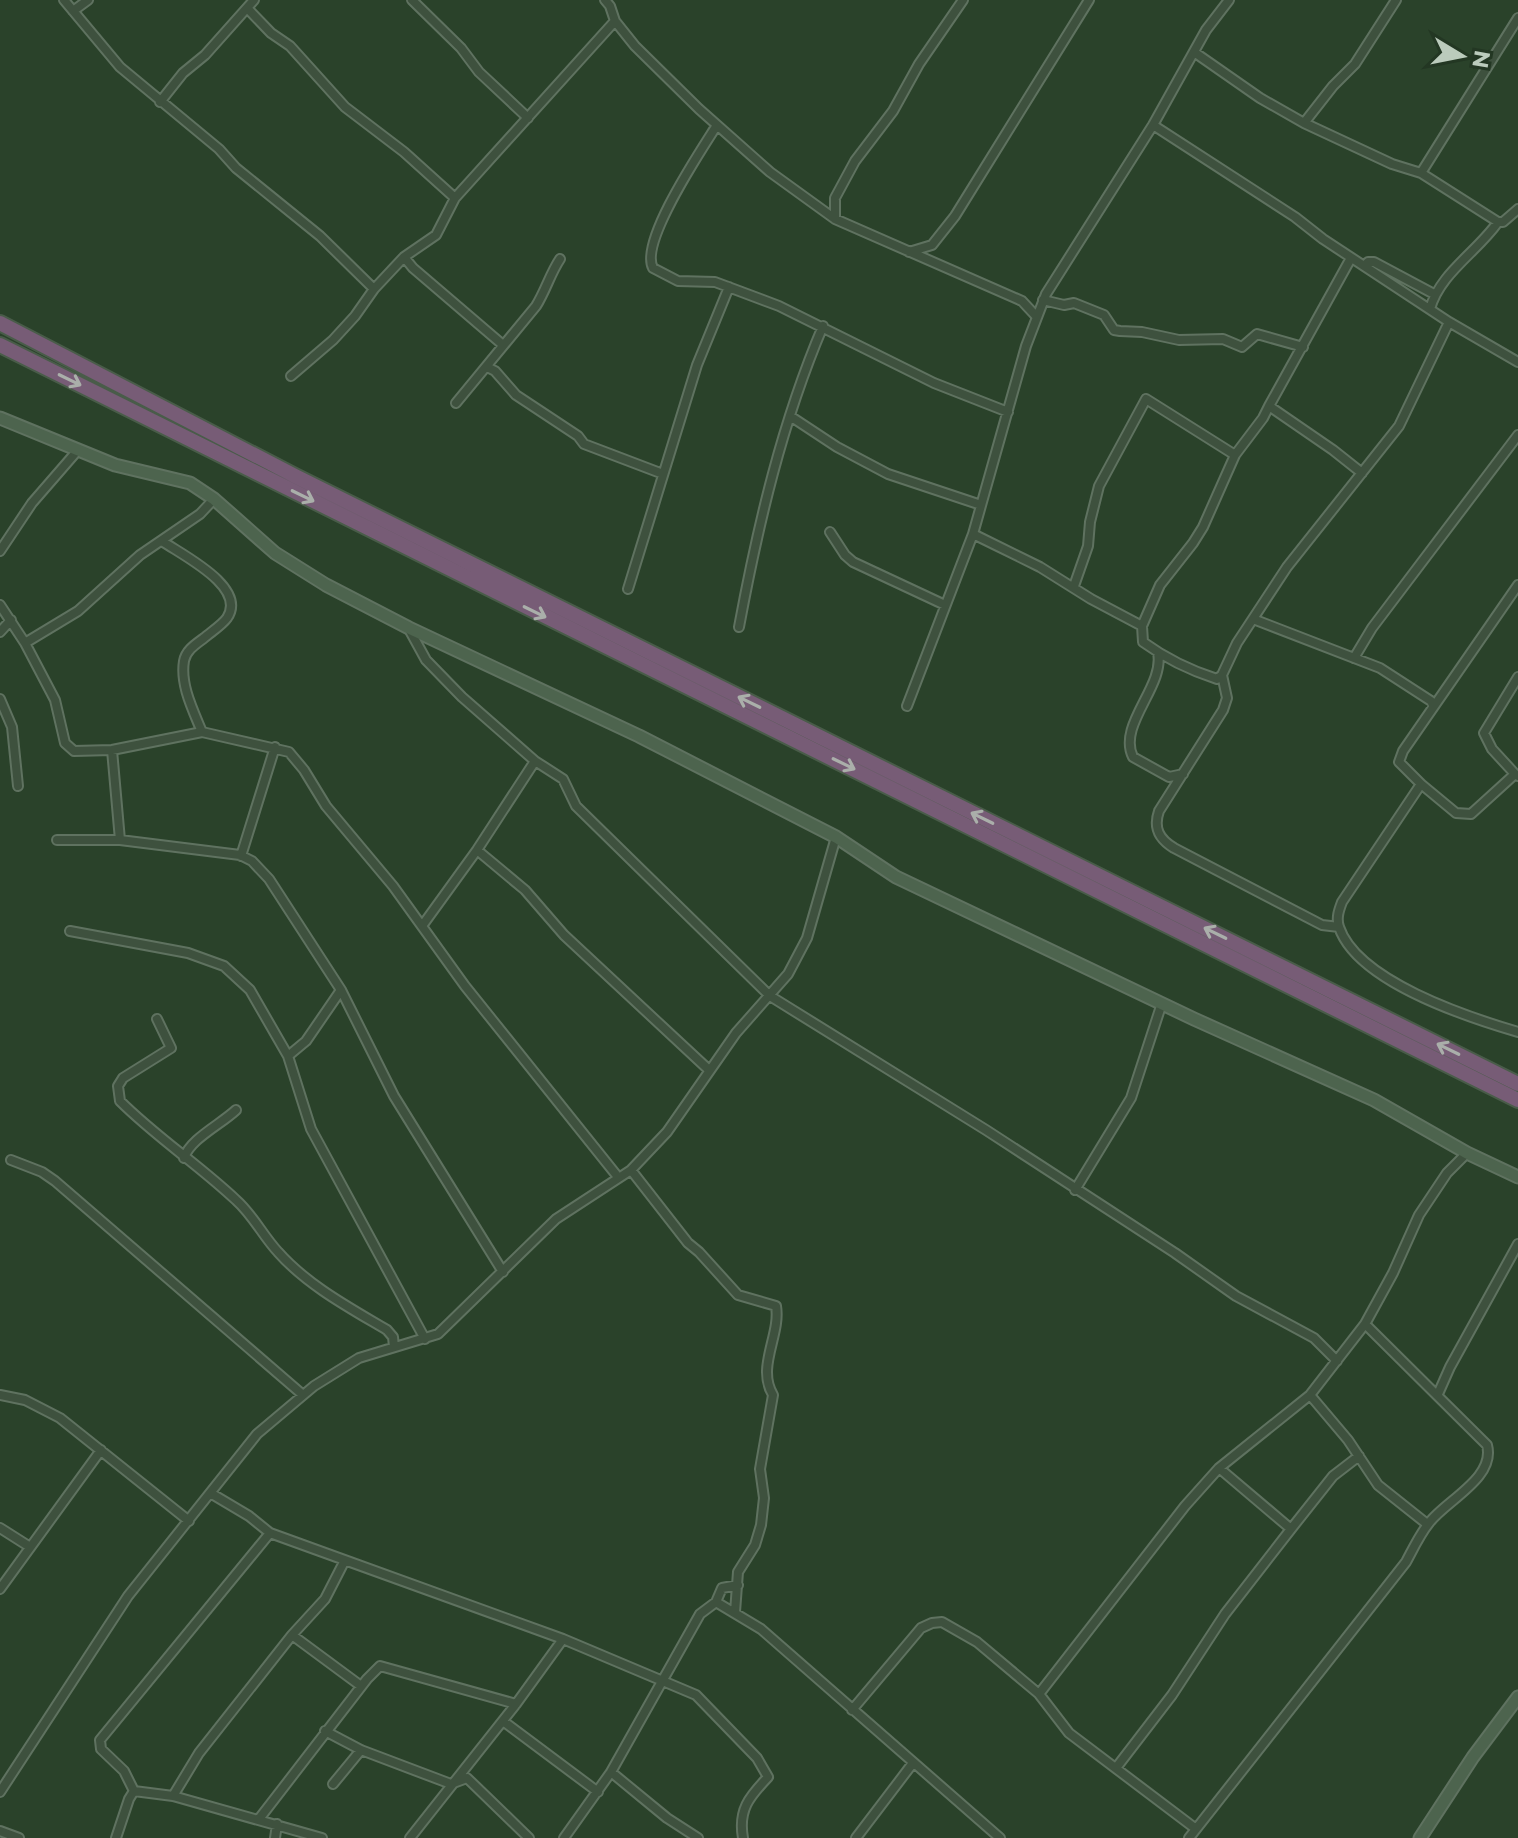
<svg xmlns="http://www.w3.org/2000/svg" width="1518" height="1838" font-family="Montserrat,sans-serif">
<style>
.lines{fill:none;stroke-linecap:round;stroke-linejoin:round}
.street-casing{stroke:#5f7260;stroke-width:12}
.secondary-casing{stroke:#5f7260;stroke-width:15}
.highway-casing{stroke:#495c49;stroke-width:18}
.street{stroke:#3e513e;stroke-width:8}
.secondary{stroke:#4d644e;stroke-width:11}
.highway{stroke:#775c76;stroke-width:14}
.oneway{stroke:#aaafaa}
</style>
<rect width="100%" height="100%" fill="#2a422a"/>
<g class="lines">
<defs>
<path id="street" d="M64 0 120 67 219 149 236 168 320 236 374 289
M412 0 461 48 479 72 528 118
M605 0 610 6 615 21 635 46 699 109 770 172 835 219 1022 301 1036 316
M247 8 271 33 290 46 345 107 404 152 455 198
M73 11 88 0
M1194 52 1260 98 1304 123 1392 164 1421 173 1498 222
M160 102 183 73 205 55 254 0
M1304 123 1333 86 1355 64 1396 0
M717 125C702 149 639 242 653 268L678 281 715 282 779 306 934 383 1008 412
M1153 125 1295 217 1323 239 1449 322 1518 362
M1421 173 1518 18
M835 219V198L855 161 893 111 919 64 963 0
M909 252 932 245 955 216 1089 0
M404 257 413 268 503 345
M1364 266 1368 262H1374L1434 294
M1043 300 1064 305 1074 303 1104 315 1114 330 1120 331 1142 332 1179 340 1223 339 1242 347 1257 334 1303 347
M1430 309C1440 273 1477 252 1498 222H1503L1518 209
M487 367 495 371 516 395 578 436 584 444 663 474
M291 376 333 340 355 316 374 289 404 257 436 235 455 198 615 21
M456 403 536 306C546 290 550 274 560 259
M1269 406 1351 258
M790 416 837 447 888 474 981 505
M830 532 845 555 853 562 945 605
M973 534 1040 567 1091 599 1142 626 1143 642C1165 658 1192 671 1217 679L1222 675
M162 541C182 555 248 587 227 618 222 625 211 632 204 638 196 644 186 650 184 661 180 685 193 710 202 732
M0 551 32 503 78 450
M1074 586 1088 546 1090 522 1099 486 1146 399 1235 455 1263 418 1269 406 1333 450 1362 473
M628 589 697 365 729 287
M0 605 25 643 55 700 65 743 74 751 112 750 202 732 289 752 304 770 326 806 393 886 465 986 618 1177
M1253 619 1380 668 1431 701 1433 705
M1142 626 1160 585 1193 543 1203 527 1235 455
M739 627C758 525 782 422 823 326
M409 629 426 660 462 697 535 761 563 779 576 806 770 996 986 1130 1175 1253 1236 1296 1314 1338 1337 1361
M0 632 11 620
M25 643 78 611 140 555 200 514 214 499
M1158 653C1165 686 1117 725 1133 757L1169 777 1183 774
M1354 658 1372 628 1518 435
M0 699 12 727 18 786
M907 706 973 534 1026 346 1046 294 1153 125 1206 30 1229 0
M112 750 120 840
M1515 774 1492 749 1484 733 1518 677
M1518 776 1515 774 1471 814 1456 813 1421 784 1342 902C1339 910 1336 918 1339 927 1357 981 1467 1017 1518 1032
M1421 784 1399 762 1403 751 1518 585
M57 840H120L240 855 252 861 269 879 341 990 394 1096 503 1272
M477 850 525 890 564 935 709 1070
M241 856 275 747
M422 926 477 850 535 761
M1339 927 1322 925 1174 848C1159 839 1153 828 1159 811L1223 710 1227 698 1222 675 1237 643 1287 567 1399 426 1449 322
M70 931 188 953 224 966 250 990 288 1056 311 1129 425 1339
M157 1019 171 1048 123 1078 118 1086 120 1101C156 1137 199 1165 236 1200 253 1215 263 1236 278 1252 307 1285 350 1308 387 1330L393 1337 394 1347
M288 1056 306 1041 341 990
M184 1158C190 1139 220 1125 236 1110
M11 1160 42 1172 55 1181 303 1395
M631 1170 688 1243 699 1252 738 1295 776 1306C781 1335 756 1367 773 1395L760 1469 764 1498 761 1525 755 1545 738 1572 735 1612
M1075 1190 1131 1098 1162 1003
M1438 1394 1450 1367 1518 1244
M0 1395 25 1400 60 1418 189 1521
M1310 1395 1348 1440 1378 1485 1427 1524
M1219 1468 1291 1529
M212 1494 249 1516 270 1533 563 1639 696 1695 757 1758 768 1777C749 1797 738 1810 743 1838
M0 1528 30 1547
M0 1589 101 1450
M716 1602 722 1588 738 1585
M292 1635 361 1686
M1039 1694 1185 1506 1219 1468 1310 1395 1365 1324 1393 1273 1419 1215 1447 1173 1467 1153
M852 1710 921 1628 932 1623 942 1622 977 1642 1039 1694 1069 1733 1196 1829
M503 1721 598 1792
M325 1731 361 1750 451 1784 467 1778 529 1838
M1116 1768 1172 1695 1225 1614 1291 1529 1333 1476 1359 1456
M611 1772 667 1818 698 1838
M333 1784 361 1750
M134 1791 124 1771 101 1749 100 1740 270 1533
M134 1791 173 1796 322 1838
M0 1792 128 1596 257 1434 314 1386 359 1358 438 1334 556 1219 631 1170 667 1132 736 1033 788 974 807 938 836 837
M173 1796 199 1753 292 1635 325 1599 344 1562
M259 1819 367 1679 380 1666 516 1704
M0 1831 19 1838
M116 1838 129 1799 134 1791
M275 1838 277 1824
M410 1838 516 1704 563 1639
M564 1838 611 1772 700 1614 716 1602 761 1629 1000 1838
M856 1838 913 1763
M1189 1838 1406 1562C1413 1549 1420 1534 1429 1523 1445 1501 1496 1478 1487 1445L1365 1324"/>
<path id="secondary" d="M0 418 115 465 190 483 214 499 275 553 326 585 409 628 639 736 836 837 896 877 1194 1019 1374 1100 1467 1153 1518 1177
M1420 1838 1473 1757 1518 1697"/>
<path id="highway" d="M0 323 295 476 1518 1084
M0 345 1518 1100"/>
</defs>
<!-- street casing -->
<use href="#street" class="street-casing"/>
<!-- secondary casing -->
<use href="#secondary" class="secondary-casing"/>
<!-- highway casing -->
<use href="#highway" class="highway-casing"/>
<!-- street -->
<use href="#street" class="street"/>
<!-- secondary -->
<use href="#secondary" class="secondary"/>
<!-- highway -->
<use href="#highway" class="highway"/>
</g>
<!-- one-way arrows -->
<defs><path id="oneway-shaft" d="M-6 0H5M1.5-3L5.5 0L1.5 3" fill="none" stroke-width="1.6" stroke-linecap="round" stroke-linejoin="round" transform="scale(2)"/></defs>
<g class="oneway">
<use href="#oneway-shaft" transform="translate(70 380) rotate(26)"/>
<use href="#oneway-shaft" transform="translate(303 496) rotate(26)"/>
<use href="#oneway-shaft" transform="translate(535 612) rotate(26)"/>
<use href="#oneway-shaft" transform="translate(749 702) rotate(-154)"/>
<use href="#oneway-shaft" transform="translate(844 764) rotate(26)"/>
<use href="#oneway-shaft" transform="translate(982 818) rotate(-154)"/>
<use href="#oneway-shaft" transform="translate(1215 933) rotate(-154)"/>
<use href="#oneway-shaft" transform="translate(1448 1049) rotate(-154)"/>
</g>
<!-- north arrow -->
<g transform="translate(1462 56) rotate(100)" stroke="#233723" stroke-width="6" paint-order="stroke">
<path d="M0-6L14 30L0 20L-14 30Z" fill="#bbcbbc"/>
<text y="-12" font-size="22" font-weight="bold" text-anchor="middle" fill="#bbcbbc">N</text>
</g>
</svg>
